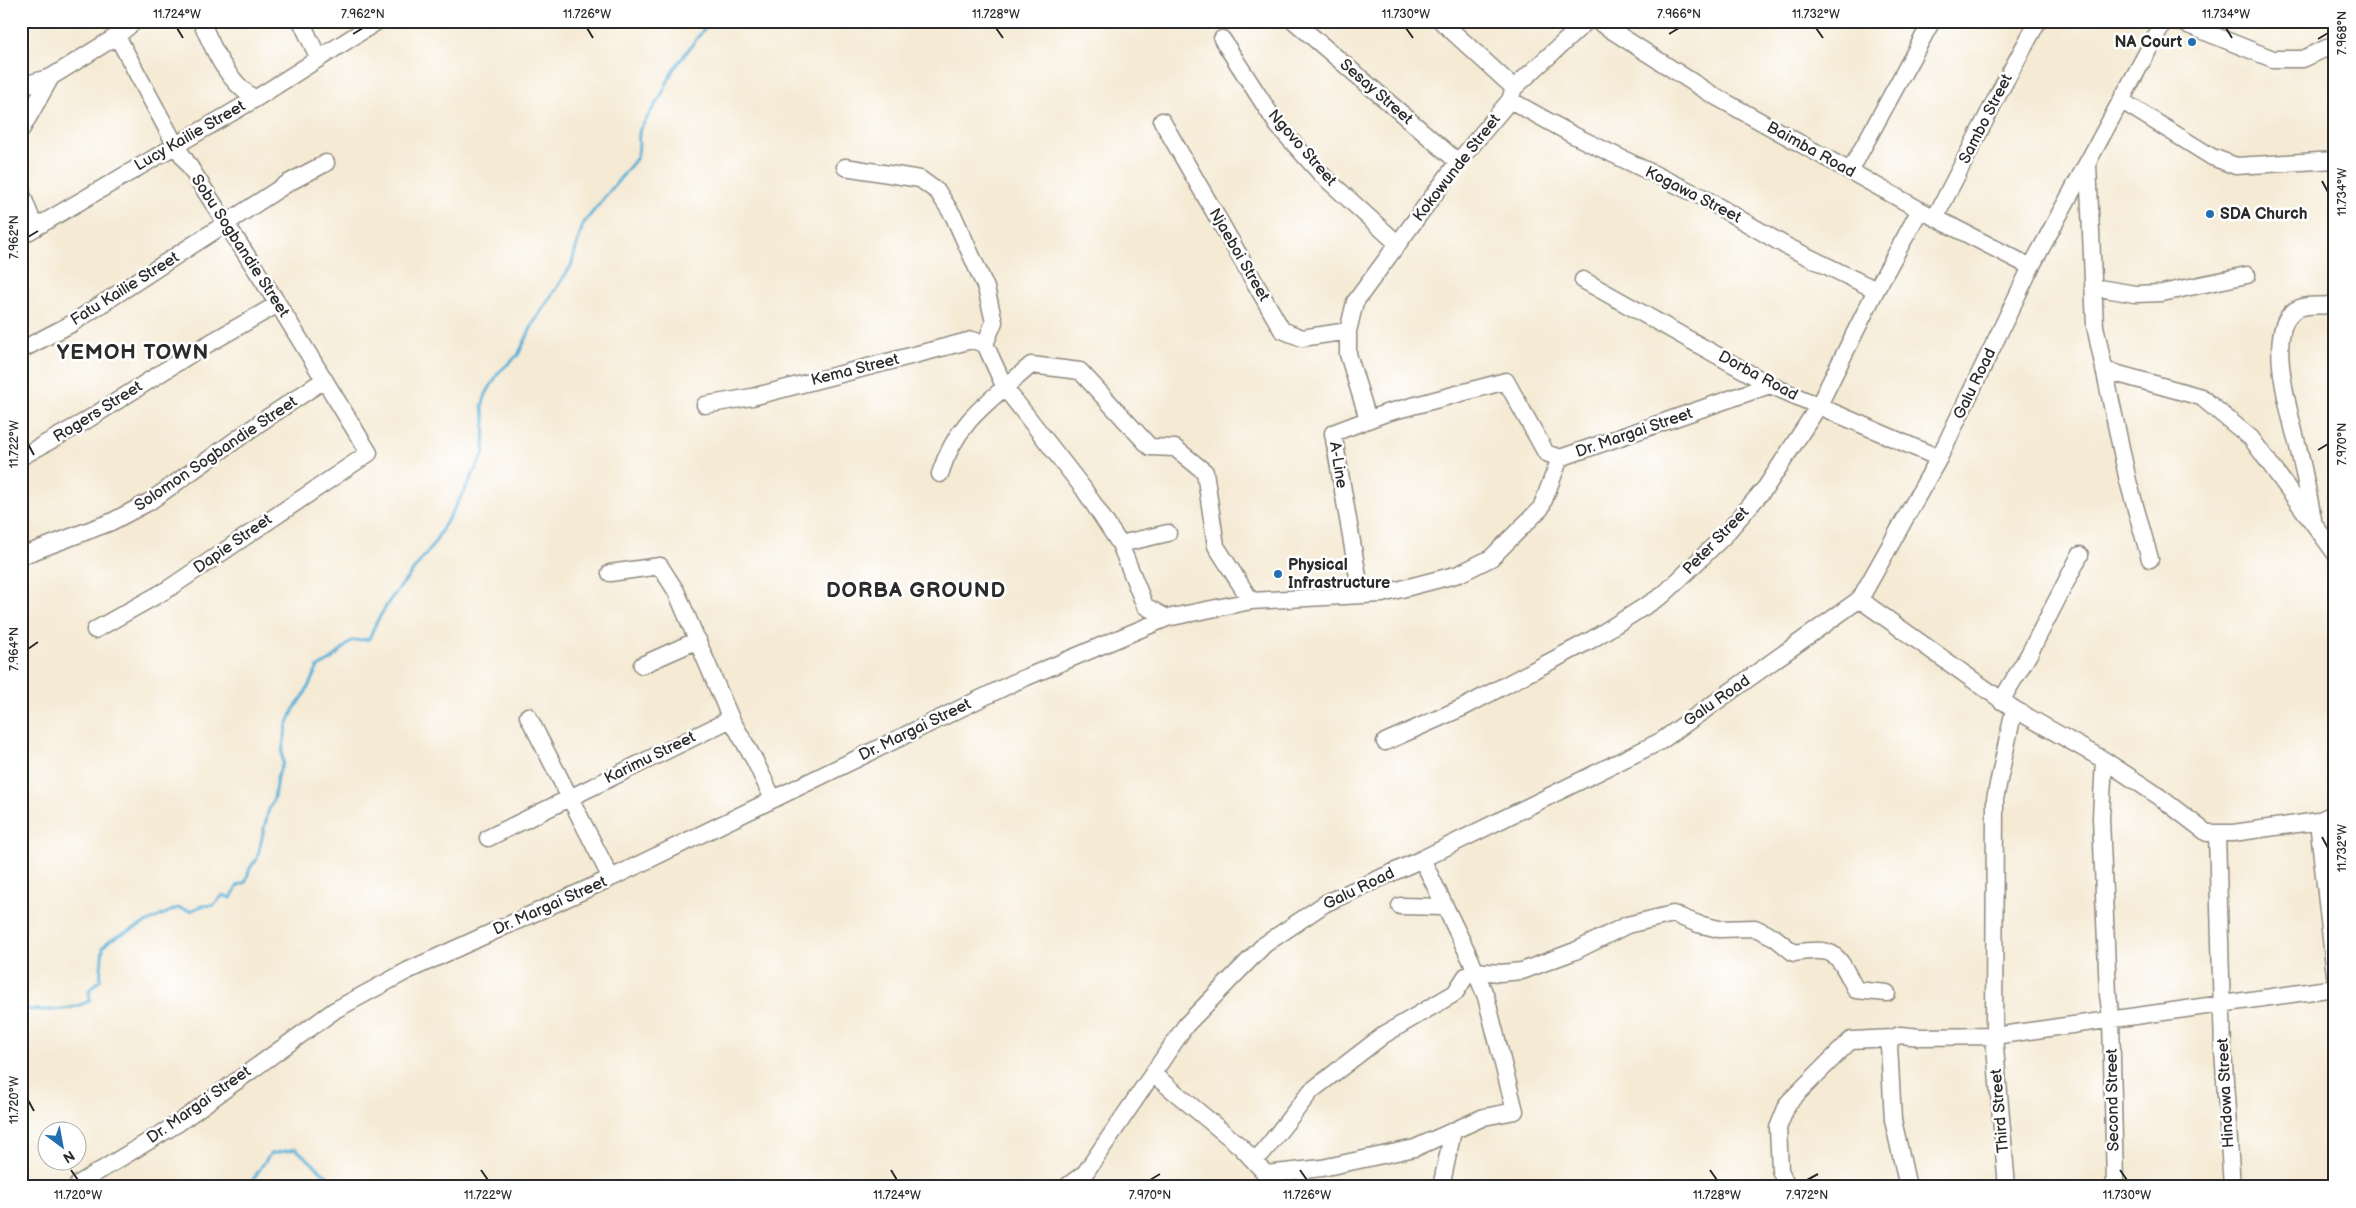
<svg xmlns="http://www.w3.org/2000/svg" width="2356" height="1208" font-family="'Balsamiq Sans',sans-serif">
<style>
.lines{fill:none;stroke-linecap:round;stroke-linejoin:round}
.stream{stroke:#5ab1d7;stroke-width:3}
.minor-casing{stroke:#908a80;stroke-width:19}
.minor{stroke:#fff;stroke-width:16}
.ticks{fill:none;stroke:#2b2b2b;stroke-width:2}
.poi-dot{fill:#1f6fb2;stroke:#fff;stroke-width:2}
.labels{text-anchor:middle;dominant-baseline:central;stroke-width:5;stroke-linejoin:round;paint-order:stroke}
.poi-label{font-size:16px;font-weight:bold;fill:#2b2b2b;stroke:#fff;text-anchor:start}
.street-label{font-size:16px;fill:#2b2b2b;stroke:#fff}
.district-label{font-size:21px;font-weight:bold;letter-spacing:1px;fill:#2b2b2b;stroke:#fff}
.neatline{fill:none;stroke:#2b2b2b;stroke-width:2}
.ticks-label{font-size:12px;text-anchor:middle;fill:#2b2b2b}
</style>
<rect width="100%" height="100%" fill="#fff"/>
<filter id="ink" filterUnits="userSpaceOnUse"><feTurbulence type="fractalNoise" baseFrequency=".02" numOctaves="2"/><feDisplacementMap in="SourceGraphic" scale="10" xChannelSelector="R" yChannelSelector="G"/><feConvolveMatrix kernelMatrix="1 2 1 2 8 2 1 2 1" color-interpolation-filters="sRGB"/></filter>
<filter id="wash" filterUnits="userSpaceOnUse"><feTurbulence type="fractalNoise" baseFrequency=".0096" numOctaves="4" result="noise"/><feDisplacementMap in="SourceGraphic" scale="20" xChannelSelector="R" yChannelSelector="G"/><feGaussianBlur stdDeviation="1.12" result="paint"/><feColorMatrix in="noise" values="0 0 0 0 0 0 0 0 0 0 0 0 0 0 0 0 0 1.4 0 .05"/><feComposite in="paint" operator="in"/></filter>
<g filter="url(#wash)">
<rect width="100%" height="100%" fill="#f5ead4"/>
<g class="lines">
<!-- stream -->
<path class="stream" d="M21 1009C43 1011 72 1012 90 1000L89 990 100 980 103 947 110 940 177 908 191 911 201 906 214 905 223 895 231 898 238 885 245 883 250 868 257 859 268 812 274 798 277 777 283 763 282 752 287 725 294 709 303 697 318 667 331 660 351 641 369 639 376 623 390 600 433 545 465 490 484 453 485 418 482 407 486 394 499 372 518 355 534 322 571 266 583 224 636 159C642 147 636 140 640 129L662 94 673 70 710 21
M248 1187 270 1154 296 1149 340 1187"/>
</g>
</g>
<g filter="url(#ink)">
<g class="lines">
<defs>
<path id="minor" d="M201 21C214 51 227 81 255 99
M301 21 319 59
M1294 21 1458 162
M1441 21 1514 88
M1597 21 1711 94 1920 210 2031 267
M2178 21 2273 59H2303L2335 44
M1222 39 1278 126 1320 173 1398 244
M21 86 51 77 117 36 135 21
M1510 100 1573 135 1702 197 1786 246 1876 290
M2122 101 2212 157 2236 166 2335 160
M1162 121 1282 330 1302 338 1348 331
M21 130 51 77
M2088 163 2095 326 2128 481 2150 559
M845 167 920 179 938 192 954 217 986 288 994 322 985 344
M1850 171 1932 21
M21 192 35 228
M1935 218 1999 93 2038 21
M21 236 255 99 378 21
M1583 280 1770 385 1939 458
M2093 287 2135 294 2162 293 2247 275
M21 350 71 324 288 183 326 163
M2104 370 2201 397 2251 438 2335 553
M705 405 752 397 972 340 985 344 1005 388 1083 488 1120 544 1168 533
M1368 419 1348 354V331L1355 302 1458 162 1510 100 1514 88 1587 21
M21 457 84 422 194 352 278 304
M940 474C957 420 990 401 1031 365L1080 371 1150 447 1175 448 1205 472 1216 546 1251 601
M2313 519C2309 498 2305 476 2300 455 2293 424 2263 333 2294 311 2306 302 2321 308 2335 304
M1120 544 1145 606 1167 618
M21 556 111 522 149 502 261 422 324 380
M610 573 660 566 676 591 731 719
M1361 594 1333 433 1386 413 1506 381 1546 453 1560 458
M1859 599 2014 709 2104 760 2157 795 2207 833H2233L2318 821 2335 813
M95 630 168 589 369 453 278 304 175 144 117 36
M642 665 698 640
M2001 701 2029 654 2080 555
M2014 709 1995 799 1994 1036 2335 988
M528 716 611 878
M1385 742 1464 707 1591 640 1663 595 1723 537 1766 487 1818 407 1876 290 1920 210
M2104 760 2101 817 2108 995 2111 1018 2115 1182
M2318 821 2335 975
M2217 833 2223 1050 2232 1187
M488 838 731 719 755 761 773 799
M1400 906 1445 907
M1153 1074 1241 1147 1266 1174 1265 1187
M1254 1161 1264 1151 1311 1091 1385 1034 1455 993 1466 976 1475 971 1500 973 1522 971 1575 951 1627 925 1673 914 1698 924 1719 929 1755 928 1774 937 1794 953C1837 946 1837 954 1856 990L1887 993
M1266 1174 1322 1168 1415 1148 1484 1117 1515 1111 1486 997 1470 958 1422 859
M78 1184 177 1124 335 1010 407 971 611 878 1015 682 1167 618 1251 601 1382 594 1459 574 1491 558 1541 508 1560 458 1770 385
M1066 1187 1085 1173 1186 1025 1264 945 1326 903 1422 859 1661 741 1860 599 1939 458 2031 267 2164 21
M1441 1187 1453 1131
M1787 1187 1780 1170 1778 1128 1788 1103 1851 1040 1892 1038
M1908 1187 1893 1120 1889 1045 1892 1038 1900 1035 1921 1037 1994 1036 2007 1187"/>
</defs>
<!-- minor casing -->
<use href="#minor" class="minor-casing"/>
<!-- minor -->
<use href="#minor" class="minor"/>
</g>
</g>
<!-- ticks -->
<path class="ticks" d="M177 28 183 38M587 28 593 38M996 28 1003 38M1406 28 1413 38M1816 28 1823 38M2226 28 2232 38M353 34 363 28M1669 34 1679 28M2318 39 2328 33M2322 181 2328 192M28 237 38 231M28 444 34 455M2318 450 2328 444M28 649 38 642M2322 837 2328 848M28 1100 34 1111M71 1170 78 1180M481 1170 488 1180M891 1170 897 1180M1300 1170 1307 1180M1710 1170 1717 1180M2120 1170 2127 1180M1150 1180 1160 1174M1807 1180 1818 1174"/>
<!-- markers -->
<g class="poi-dot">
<circle cx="2192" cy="42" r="5"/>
<circle cx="2210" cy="214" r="5"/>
<circle cx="1278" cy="574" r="5"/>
</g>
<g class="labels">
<!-- poi labels -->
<g class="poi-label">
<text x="2182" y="42" text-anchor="end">NA Court</text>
<text x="2220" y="214">SDA Church</text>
<text x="1288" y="565">Physical<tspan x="1288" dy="18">Infrastructure</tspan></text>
</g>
<!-- street labels -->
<g class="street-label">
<text transform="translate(1376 92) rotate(41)">Sesay Street</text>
<text transform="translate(1986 119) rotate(-63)">Sambo Street</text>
<text transform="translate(190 136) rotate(-30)">Lucy Kailie Street</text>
<text transform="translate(1302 148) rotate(49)">Ngovo Street</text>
<text transform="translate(1811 150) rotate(29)">Baimba Road</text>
<text transform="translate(1457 168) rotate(-52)">Kokowunde Street</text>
<text transform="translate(1693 195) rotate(27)">Kogawa Street</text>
<text transform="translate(240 246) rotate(57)">Sobu Sogbandie Street</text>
<text transform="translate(1239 255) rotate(60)">Njaeboi Street</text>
<text transform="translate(125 289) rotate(-32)">Fatu Kailie Street</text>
<text transform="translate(855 370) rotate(-14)">Kema Street</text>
<text transform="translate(1758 376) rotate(28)">Dorba Road</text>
<text transform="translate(1975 384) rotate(-64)">Galu Road</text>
<text transform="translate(98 412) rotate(-32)">Rogers Street</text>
<text transform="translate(1634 433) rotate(-19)">Dr. Margai Street</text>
<text transform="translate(216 454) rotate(-34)">Solomon Sogbandie Street</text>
<text transform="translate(1338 465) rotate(81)">A-Line</text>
<text transform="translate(1716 541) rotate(-46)">Peter Street</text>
<text transform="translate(233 544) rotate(-35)">Dapie Street</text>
<text transform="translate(1717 701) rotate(-35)">Galu Road</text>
<text transform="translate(915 730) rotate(-26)">Dr. Margai Street</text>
<text transform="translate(650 758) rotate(-26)">Karimu Street</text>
<text transform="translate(1359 889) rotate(-26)">Galu Road</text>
<text transform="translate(550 906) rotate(-24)">Dr. Margai Street</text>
<text transform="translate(2226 1093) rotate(-93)">Hindowa Street</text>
<text transform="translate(2113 1100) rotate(-91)">Second Street</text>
<text transform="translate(199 1105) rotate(-35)">Dr. Margai Street</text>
<text transform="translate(2000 1111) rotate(-95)">Third Street</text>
</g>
<!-- district labels -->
<g class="district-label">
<text x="133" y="352">YEMOH TOWN</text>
<text x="916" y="590">DORBA GROUND</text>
</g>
</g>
<!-- margin -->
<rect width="2356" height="1208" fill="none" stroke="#fff" stroke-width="55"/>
<!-- north arrow -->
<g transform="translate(62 1146) rotate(148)"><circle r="24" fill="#ffffff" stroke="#aaaaaa"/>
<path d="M0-4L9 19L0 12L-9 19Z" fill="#1f6fb2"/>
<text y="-8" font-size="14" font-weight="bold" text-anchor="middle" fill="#2b2b2b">N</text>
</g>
<rect x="28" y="28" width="2300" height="1152" class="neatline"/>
<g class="ticks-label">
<text x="177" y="18">11.724°W</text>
<text x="363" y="18">7.962°N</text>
<text x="587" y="18">11.726°W</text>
<text x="996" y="18">11.728°W</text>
<text x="1406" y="18">11.730°W</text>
<text x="1679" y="18">7.966°N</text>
<text x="1816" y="18">11.732°W</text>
<text x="2226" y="18">11.734°W</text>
<text transform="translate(2342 33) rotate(-90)" y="4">7.968°N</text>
<text transform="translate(2342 192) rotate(-90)" y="4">11.734°W</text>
<text transform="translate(14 237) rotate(-90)" y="4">7.962°N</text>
<text transform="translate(2342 444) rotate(-90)" y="4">7.970°N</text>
<text transform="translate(14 444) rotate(-90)" y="4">11.722°W</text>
<text transform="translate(14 649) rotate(-90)" y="4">7.964°N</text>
<text transform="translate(2342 848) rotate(-90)" y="4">11.732°W</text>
<text transform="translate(14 1100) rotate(-90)" y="4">11.720°W</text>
<text x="78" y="1199">11.720°W</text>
<text x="488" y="1199">11.722°W</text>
<text x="897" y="1199">11.724°W</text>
<text x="1150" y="1199">7.970°N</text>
<text x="1307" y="1199">11.726°W</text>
<text x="1717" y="1199">11.728°W</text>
<text x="1807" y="1199">7.972°N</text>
<text x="2127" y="1199">11.730°W</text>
</g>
</svg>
